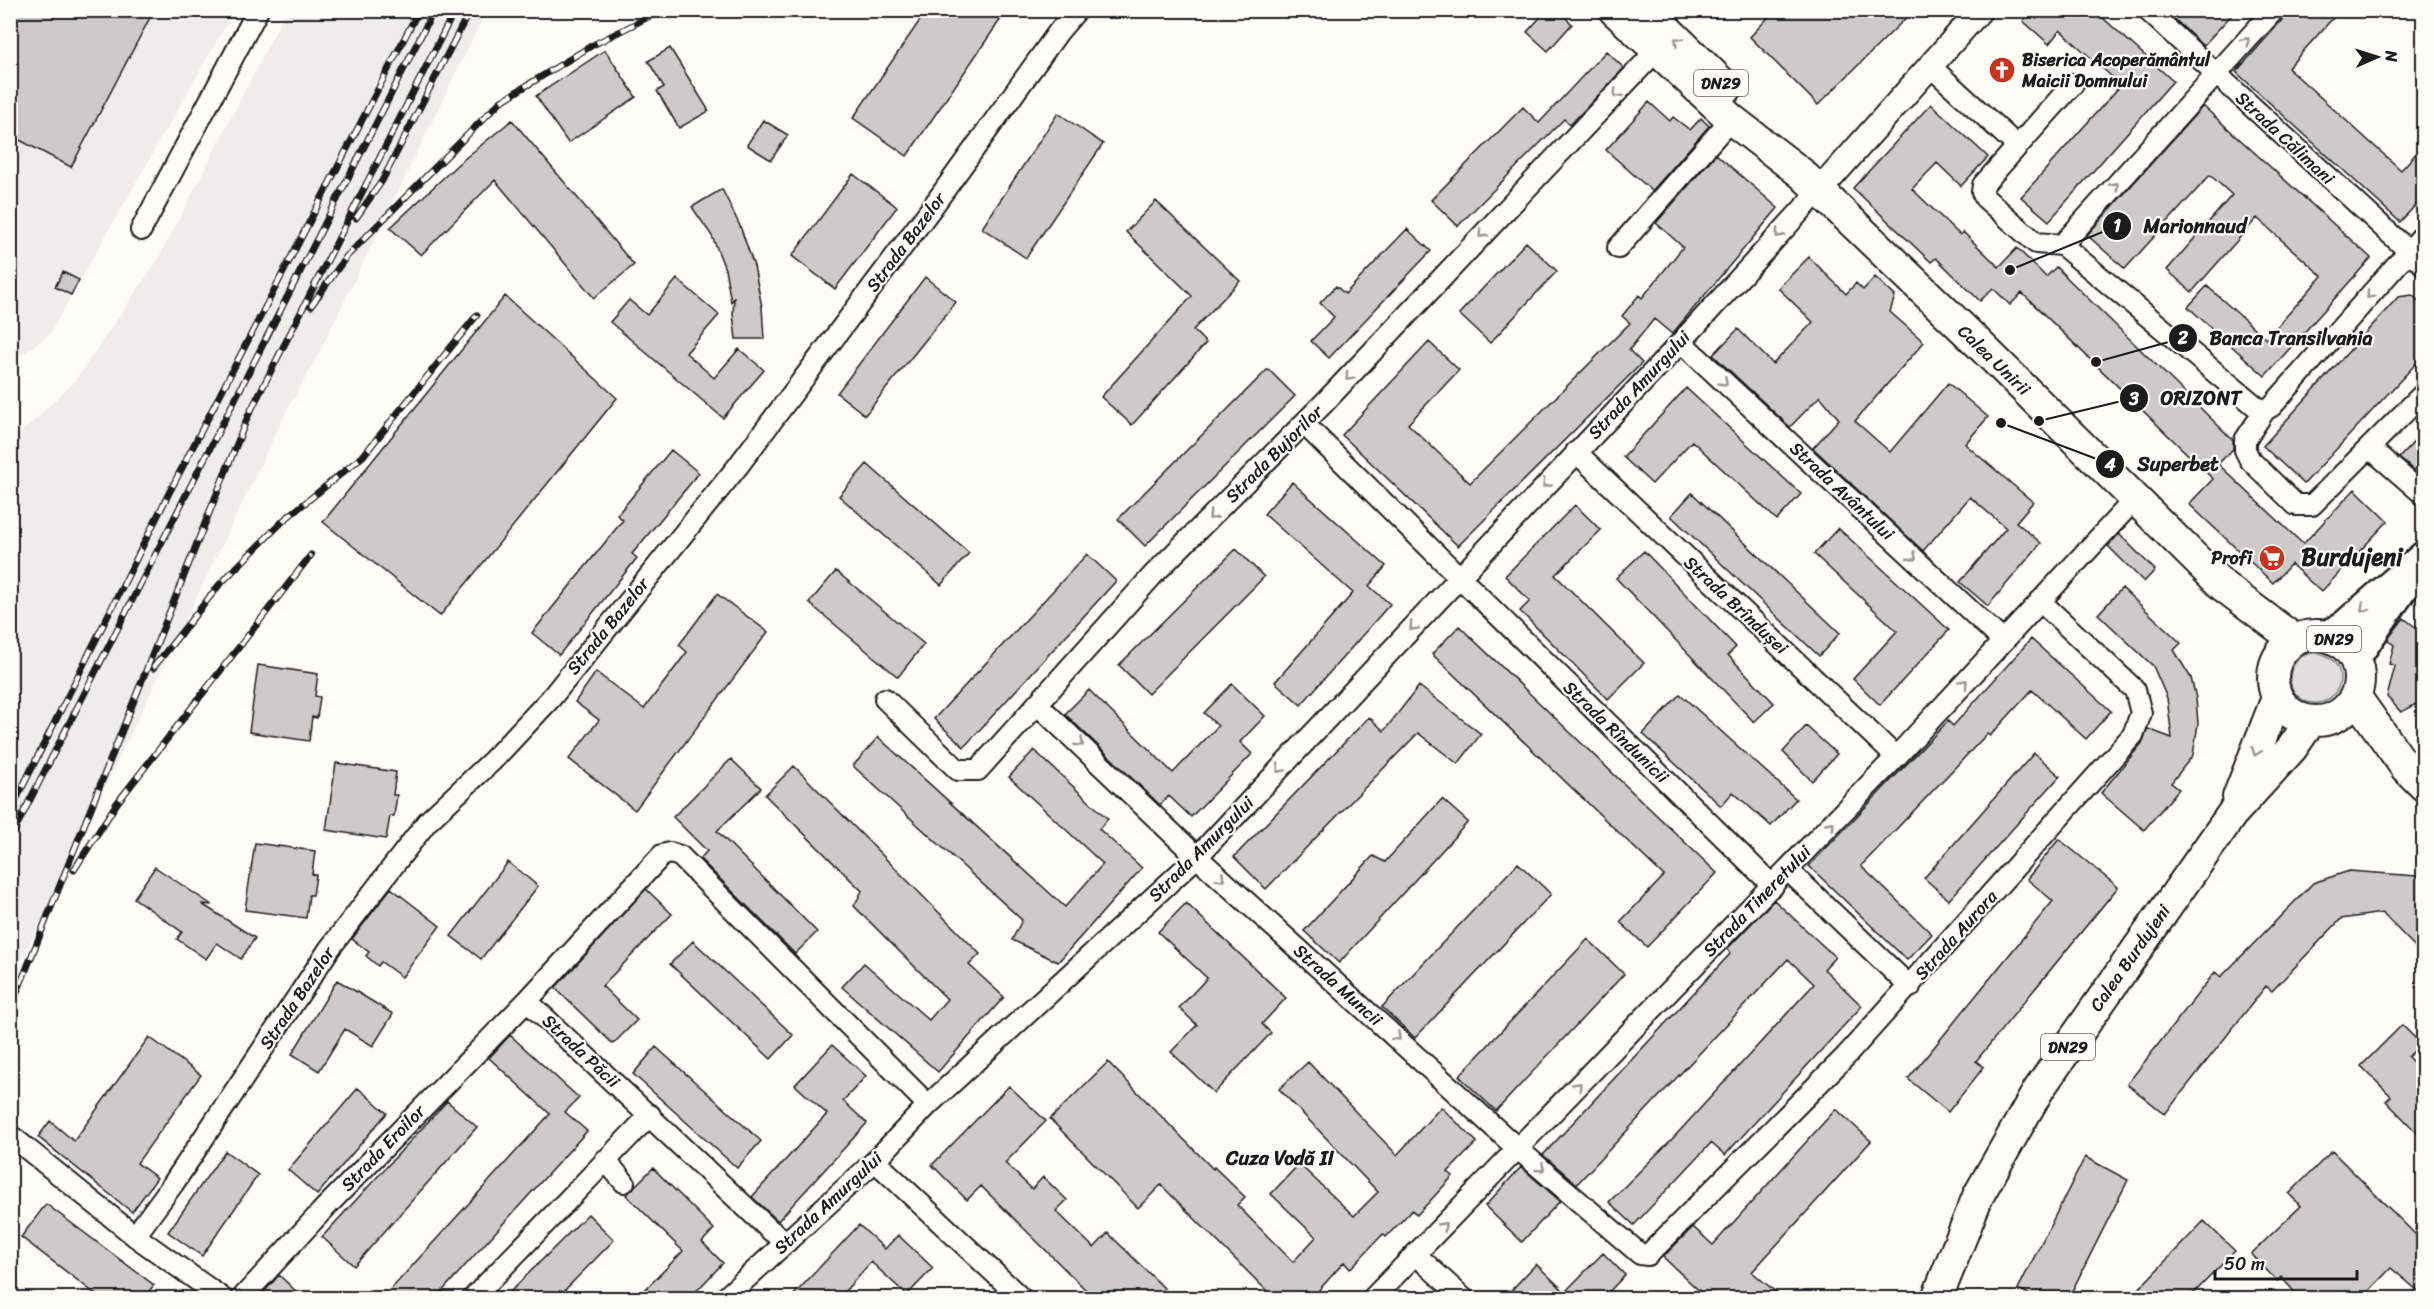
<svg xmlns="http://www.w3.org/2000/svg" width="2434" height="1309" font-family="Sriracha,sans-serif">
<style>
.built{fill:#eeede9}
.green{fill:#e0dfdb;stroke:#7e7e7c;stroke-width:1.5}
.building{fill:#cccbc8;stroke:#1c1c1c;stroke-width:1.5}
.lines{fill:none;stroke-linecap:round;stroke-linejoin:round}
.minor-casing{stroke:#1c1c1c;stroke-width:24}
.tertiary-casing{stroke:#1c1c1c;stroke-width:28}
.secondary-casing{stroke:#1c1c1c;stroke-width:32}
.primary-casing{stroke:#1c1c1c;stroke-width:34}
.minor{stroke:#fdfcf7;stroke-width:20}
.tertiary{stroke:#fdfcf7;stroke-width:24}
.secondary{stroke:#fdfcf7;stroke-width:27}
.primary{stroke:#fdfcf7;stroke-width:30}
.rail-casing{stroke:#1c1c1c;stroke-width:7}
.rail{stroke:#fdfcf7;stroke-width:4.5;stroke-dasharray:14;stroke-linecap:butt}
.oneway{stroke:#989794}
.labels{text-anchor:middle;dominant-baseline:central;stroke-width:4.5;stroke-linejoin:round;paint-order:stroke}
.shield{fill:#fdfcf7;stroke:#605f5e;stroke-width:1.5}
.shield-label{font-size:16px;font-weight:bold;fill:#1c1c1c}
.poi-label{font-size:18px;font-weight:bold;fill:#1c1c1c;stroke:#fdfcf7;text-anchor:start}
.street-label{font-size:18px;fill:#1c1c1c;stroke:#fdfcf7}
.neighbourhood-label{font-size:20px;font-weight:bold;fill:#1c1c1c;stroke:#fdfcf7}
.district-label{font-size:24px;font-weight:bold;fill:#1c1c1c;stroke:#fdfcf7}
.leader{fill:none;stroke:#1c1c1c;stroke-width:2}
.callout-dot{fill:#1c1c1c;stroke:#fdfcf7;stroke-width:2}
.mark-label{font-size:18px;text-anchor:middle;font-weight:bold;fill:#fff}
.callout-label{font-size:20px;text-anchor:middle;font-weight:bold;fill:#1c1c1c;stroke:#fdfcf7;stroke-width:4.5;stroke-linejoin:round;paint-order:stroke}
</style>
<rect width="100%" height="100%" fill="#fdfcf7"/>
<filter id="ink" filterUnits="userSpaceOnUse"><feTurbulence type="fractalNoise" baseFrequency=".0167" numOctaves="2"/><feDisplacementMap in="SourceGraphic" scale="12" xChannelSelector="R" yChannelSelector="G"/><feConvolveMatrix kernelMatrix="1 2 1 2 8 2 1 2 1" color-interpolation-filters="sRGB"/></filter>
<g filter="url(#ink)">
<!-- built -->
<path class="built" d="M11 11H234L49 335 11 362Z
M286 11H486L316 359 288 408 11 982V443L74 382 158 260Z"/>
<!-- green -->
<path class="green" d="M2290 678a25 25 0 1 1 50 0a25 25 0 1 1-50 0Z"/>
<!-- building -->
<path class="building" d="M10 10H154L71 167 10 135Z
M927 10H1007L907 156 853 118Z
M1547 10H1558L1572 24 1548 51 1527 32Z
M1775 10H1914L1818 105 1750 37Z
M2033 10H2094L2173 81 2049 221 2021 197 2121 85 2060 30 2049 44 2023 21Z
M2165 10H2236L2203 46Z
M2291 10H2325L2333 18 2288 68 2401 170 2424 145V196L2400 222 2236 72Z
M670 48 709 111 679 128 657 91 664 87 648 61Z
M605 50 636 97 568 143 536 96Z
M1606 51 1624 68 1570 125 1564 119 1458 226 1431 200 1523 107 1539 123Z
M1649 102 1670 121 1673 117 1690 130 1701 118 1709 126 1652 191 1606 150Z
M1931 104 1988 157 1961 186 1937 163 1912 189 1960 235 1963 232 1999 267 2017 248 2046 277 2056 267 2233 440V449L2218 464 2303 544 2355 489 2388 521 2321 592 2291 564 2273 583 2189 504 2213 479 2022 293 2010 305 1993 288 1980 301 1936 258 1931 262 1853 188Z
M2203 106 2371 258 2265 376 2188 307 2207 286 2266 339 2322 276 2257 218 2192 292 2167 270 2232 195 2210 175 2125 269 2087 235Z
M1058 113 1103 144 1026 258 982 228Z
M512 120 634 265 594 298 495 180 421 255 390 228 458 164Z
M763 120 788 135 771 160 747 145Z
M1716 154 1778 208 1672 334 1654 319 1629 350 1642 363 1458 546 1342 435 1429 342 1459 370 1408 424 1470 483 1630 323 1622 316 1639 295 1642 298 1683 247 1656 223Z
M853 174 897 207 835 289 792 256Z
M722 189 740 226 754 266 762 307 764 339H736L733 314 734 298 731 302 725 269 712 236 692 207Z
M1156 201 1240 281 1193 330 1206 343 1132 425 1101 397 1192 296 1126 232Z
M1407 229 1431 251 1329 358 1311 341 1334 317 1320 303 1336 286 1345 294Z
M1526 242 1557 271 1490 343 1459 314Z
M1809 257 1846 294 1856 283 1863 290 1875 277 1895 296 1890 312 1924 342 1855 421 1890 452 1948 383 1988 417 1965 444 2033 502 2016 522 2041 543 1988 606 1960 582 2006 528 1970 497 1923 551 1813 448 1839 419 1820 396 1790 427 1713 355 1738 329 1773 364 1813 322 1778 288Z
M63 272 79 280 71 295 55 287Z
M925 277 956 302 865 415 837 393Z
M677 279 719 315 686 353 714 378 739 349 764 370 723 418 610 322 629 300 647 315Z
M2412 295 2424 306V355L2304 484 2263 446 2398 297Z
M505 296 617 398 440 616 323 522Z
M1268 369 1295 396 1145 546 1118 519Z
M1686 388 1801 494 1777 520 1692 441 1652 484 1623 457Z
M2424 431V479L2399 458Z
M671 450 699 473 632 554 637 558 559 655 532 633 623 520 617 515Z
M867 464 969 553 941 585 839 496Z
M1292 482 1386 566 1369 586 1390 604 1301 705 1275 682 1353 593 1264 514Z
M1692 493 1840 633 1819 656 1671 516Z
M1575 505 1601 530 1555 575 1644 663 1608 699 1520 611 1530 601 1505 576Z
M1838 528 1949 630 1880 705 1853 679 1897 631 1814 554Z
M2119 534 2155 570 2144 582 2108 546Z
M1236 549 1264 577 1148 694 1119 665Z
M1644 551 1736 647 1728 655 1774 703 1754 722 1616 578Z
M1087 554 1116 581 964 747 934 719Z
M836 571 924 644 898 677 809 603Z
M2122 588 2181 643 2174 650 2191 678 2196 698 2198 724 2193 755 2171 783 2179 789 2144 830 2101 793 2142 743 2148 729 2172 738 2167 698 2153 666 2098 614Z
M717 594 768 632 635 810 569 759 599 720 575 702 596 672 644 709 687 652 679 645Z
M2404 618 2424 634V692L2417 704 2401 712 2387 697 2395 666 2389 664 2394 645 2387 640Z
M1459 626 1717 873 1647 947 1620 922 1664 876 1432 654Z
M2031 639 2111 711 2086 739 2032 690 1990 736 1987 734 1861 866 1932 934 1907 960 1809 866 1948 721 1953 726Z
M258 665 318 674 315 696 320 697 317 718 312 717 309 741 249 732Z
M1232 684 1265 716 1240 742 1252 754 1191 817 1169 796 1160 805 1065 714 1089 690 1173 773 1218 726 1204 713Z
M1419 686 1481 734 1458 764 1418 733 1266 889 1234 857 1369 717 1384 731Z
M1680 694 1796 799 1771 826 1733 792 1721 806 1643 734Z
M1806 726 1837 754 1812 781 1783 752Z
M878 737 1065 907 1103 864 1009 777 1034 750 1108 819 1099 829 1142 868 1058 962 1012 940 1022 920 853 766Z
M2034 753 2060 776 1949 900 1924 878Z
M731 759 761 788 717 831 817 932 795 954 700 859 707 851 673 817Z
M336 763 396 772 393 795H397L394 816H390L386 839 326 830Z
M794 766 980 954 969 965 1004 997 938 1072 842 987 864 963 929 1020 947 999 854 906 862 891 765 795Z
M1442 799 1468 822 1339 963 1304 931 1373 856 1385 862Z
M2059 839 2118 887 1976 1061 1984 1067 1948 1112 1908 1079 2053 901 2027 879Z
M255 843 315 851 312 874 316 875 313 895H309L306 918 245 910Z
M508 862 538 886 481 959 451 936Z
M1518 863 1551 894 1415 1038 1382 1007Z
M155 867 212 905 202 904 255 938 241 959 217 943 206 959 177 939 182 932 134 898Z
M2349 871 2417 876 2424 883V956L2382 913 2341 919 2272 991 2266 986 2165 1114 2127 1084 2215 972 2221 977 2313 883Z
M391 888 440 926 402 977 381 962 378 966 366 956 369 952 352 939Z
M646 889 672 914 602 986 637 1020 613 1044 555 988Z
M1774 900 1835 957 1824 969 1862 1006 1725 1155 1711 1143 1634 1225 1609 1202 1675 1136 1814 984 1788 959 1577 1184 1543 1155 1730 954 1728 948Z
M1186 903 1286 998 1262 1024 1271 1033 1214 1093 1171 1052 1197 1025 1179 1008 1207 978 1158 932Z
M1588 939 1624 974 1496 1111 1459 1076Z
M693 941 793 1035 771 1059 670 964Z
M337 980 393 1014 373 1046 345 1029 319 1071 292 1054Z
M2402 1025 2421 1044 2408 1057 2424 1073V1140L2386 1101 2391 1096 2361 1066Z
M510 1035 579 1098 565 1112 587 1131 435 1299H382L550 1114 489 1058Z
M149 1037 201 1075 137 1163 157 1178 132 1212 38 1137 50 1121 74 1141Z
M832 1045 866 1076 843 1101 867 1123 778 1221 752 1197 827 1114 795 1085Z
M656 1047 761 1141 737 1168 633 1074Z
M1108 1062 1213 1169 1214 1167 1245 1197 1237 1205 1293 1262 1316 1237 1271 1194 1299 1164 1354 1216 1378 1192 1279 1089 1308 1062 1397 1155 1441 1107 1477 1142 1448 1172 1453 1176 1417 1215 1412 1210 1386 1237 1383 1234 1350 1269 1344 1262 1311 1299H1260L1267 1291 1161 1185 1138 1208 1050 1119Z
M1009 1086 1046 1121 1005 1163 1032 1189 1043 1177 1067 1200 1056 1211 1094 1248 1108 1233 1164 1288 1154 1299H1095L981 1186 967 1200 932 1165Z
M358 1088 387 1113 317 1195 288 1170Z
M447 1101 477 1127 354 1266 322 1237Z
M1836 1109 1871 1141 1752 1272 1784 1299H1708L1663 1257 1693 1227 1713 1245Z
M225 1151 258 1175 202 1256 168 1232Z
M2332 1151 2424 1243V1296L2391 1268 2361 1299H2301L2281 1277 2277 1281 2251 1254 2301 1206 2289 1194Z
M2085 1157 2128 1180 2068 1299H2038L2018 1289Z
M1521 1167 1560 1201 1522 1242 1485 1206Z
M653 1168 714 1229 702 1242 723 1263 689 1299H636L683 1251 626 1195Z
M46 1204 154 1285 143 1299H102L21 1237Z
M588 1214 614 1240 556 1299H503Z
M2204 1221 2235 1251 2188 1299H2129Z
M859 1225 885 1249 898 1235 933 1268 907 1295 871 1262 838 1299H790Z
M1603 1253 1625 1275 1602 1299H1503L1536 1264 1565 1292Z
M279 1275 304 1299H258Z"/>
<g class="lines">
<defs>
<path id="minor" d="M2147 10 2424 265
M1930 66 2016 145
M2073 84 1983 185 1982 192 1985 198 2036 243 2062 245 2258 408 2265 410
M141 230 258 10
M2062 245 2274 10
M1618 248 1731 119
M1681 342 2003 641
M2423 394 2312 505H2296L2250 460 2245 450V440L2265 410 2272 406 2424 234
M1304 424 1773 886
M2371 449 2424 495
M1576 452 1896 757
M885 699 958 770H978L1153 575 1324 403 1656 51
M1037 704 1197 857 1518 1149 1640 1254 1648 1255 1846 1056 2133 735 2141 713 2135 690 2040 601
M1788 870 1910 987
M527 1001 770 1230 787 1242
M10 1135 135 1236 222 1298
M605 1160 624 1182
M875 1161 1021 1298
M135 1236 173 1184 330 948 427 822 492 761 551 698 738 466 933 206 1059 31 1077 10
M1416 1255 1463 1298
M242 1298 321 1212 527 1001 662 855 670 853 680 856 928 1105
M473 1298 650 1115
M725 1298 875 1161 928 1105 1197 857 1681 342 1819 191
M1373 1298 1896 757 2135 499"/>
<path id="tertiary" d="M1819 191 1980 10"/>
<path id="secondary" d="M2325 636 2344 625 2424 555
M2355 660 2410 579"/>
<path id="primary" d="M1614 10 1731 119 1801 173 1976 341 2223 586 2295 640
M1647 10 1727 88
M2273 678a43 43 0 1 1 86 0a43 43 0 1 1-86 0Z
M2355 696 2406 768 2424 786
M2238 797 2277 698
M1937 1298 1978 1196 2039 1089 2232 814 2292 748 2310 722"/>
</defs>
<!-- minor casing -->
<use href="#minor" class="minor-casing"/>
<!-- tertiary casing -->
<use href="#tertiary" class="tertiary-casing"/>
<!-- secondary casing -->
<use href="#secondary" class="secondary-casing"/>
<!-- primary casing -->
<use href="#primary" class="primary-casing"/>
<!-- minor -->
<use href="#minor" class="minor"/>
<!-- tertiary -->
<use href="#tertiary" class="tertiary"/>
<!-- secondary -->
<use href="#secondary" class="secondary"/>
<!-- primary -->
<use href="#primary" class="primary"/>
<defs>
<path id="rail" d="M356 218 382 181 470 10
M311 306 346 257 500 102 591 46 662 10
M153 668 220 584 284 520 363 456 477 315
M10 812 169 493 419 10
M10 839 434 10
M74 870 117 803 311 555
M10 1010 248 416 455 10"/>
</defs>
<!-- rail casing -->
<use href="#rail" class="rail-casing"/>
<!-- rail -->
<use href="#rail" class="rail"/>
</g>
<!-- one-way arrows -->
<defs><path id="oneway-chevron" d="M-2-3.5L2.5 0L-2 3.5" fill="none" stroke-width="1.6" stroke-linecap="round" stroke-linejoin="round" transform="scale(1.5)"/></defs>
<g class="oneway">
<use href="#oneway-chevron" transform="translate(1678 41) rotate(-136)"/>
<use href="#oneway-chevron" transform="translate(2246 41) rotate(-48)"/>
<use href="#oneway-chevron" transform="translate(1617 94) rotate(134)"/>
<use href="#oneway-chevron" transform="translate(2115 186) rotate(-48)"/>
<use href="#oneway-chevron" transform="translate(1482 234) rotate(134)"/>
<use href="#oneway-chevron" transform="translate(1779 234) rotate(132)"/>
<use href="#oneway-chevron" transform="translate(2370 295) rotate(131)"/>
<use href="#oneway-chevron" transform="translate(1349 377) rotate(133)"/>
<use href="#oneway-chevron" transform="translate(1724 382) rotate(43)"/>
<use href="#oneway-chevron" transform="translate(1546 484) rotate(133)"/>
<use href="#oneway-chevron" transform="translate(1212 516) rotate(135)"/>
<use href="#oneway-chevron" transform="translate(1913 557) rotate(43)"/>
<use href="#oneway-chevron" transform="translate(2364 608) rotate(138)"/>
<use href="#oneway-chevron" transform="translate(1413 627) rotate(133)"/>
<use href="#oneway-chevron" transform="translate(1964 683) rotate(-47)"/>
<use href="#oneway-chevron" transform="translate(1080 743) rotate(44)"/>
<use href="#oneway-chevron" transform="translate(2256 752) rotate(111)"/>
<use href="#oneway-chevron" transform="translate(1280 769) rotate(133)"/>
<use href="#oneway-chevron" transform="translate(1831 825) rotate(-46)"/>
<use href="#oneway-chevron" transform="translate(1221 878) rotate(42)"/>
<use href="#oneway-chevron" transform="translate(1397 1037) rotate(42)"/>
<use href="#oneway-chevron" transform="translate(1578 1086) rotate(-46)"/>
<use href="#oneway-chevron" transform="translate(1541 1168) rotate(41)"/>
<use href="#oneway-chevron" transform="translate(1443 1226) rotate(-46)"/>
</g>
</g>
<!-- icons -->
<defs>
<symbol id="church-disc" viewBox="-11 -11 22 22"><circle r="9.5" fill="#c8321e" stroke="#fdfcf7"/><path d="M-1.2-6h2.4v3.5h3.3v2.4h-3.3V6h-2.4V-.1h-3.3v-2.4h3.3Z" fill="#fff"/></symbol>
<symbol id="supermarket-disc" viewBox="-11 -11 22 22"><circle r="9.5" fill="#c8321e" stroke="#fdfcf7"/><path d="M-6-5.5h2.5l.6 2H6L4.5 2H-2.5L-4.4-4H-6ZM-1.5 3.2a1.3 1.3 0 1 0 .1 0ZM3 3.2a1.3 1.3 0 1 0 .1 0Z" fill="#fff"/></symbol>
</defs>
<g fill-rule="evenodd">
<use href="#church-disc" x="1987" y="55" width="30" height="30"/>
<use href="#supermarket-disc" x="2257" y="543" width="30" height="30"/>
</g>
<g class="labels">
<!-- shield labels -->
<g class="shield">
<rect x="1694" y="70" width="54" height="26" rx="4.5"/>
<rect x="2307" y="626" width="54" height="26" rx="4.5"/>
<rect x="2041" y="1034" width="54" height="26" rx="4.5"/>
</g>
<g class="shield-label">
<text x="1721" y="83">DN29</text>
<text x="2334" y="639">DN29</text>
<text x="2068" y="1047">DN29</text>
</g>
<!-- poi labels -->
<g class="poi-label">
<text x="2022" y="60">Biserica Acoperământul<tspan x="2022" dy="21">Maicii Domnului</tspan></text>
<text x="2252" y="558" text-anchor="end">Profi</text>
</g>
<!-- street labels -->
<g class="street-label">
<text transform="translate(2285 138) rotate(43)">Strada Călimani</text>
<text transform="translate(906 242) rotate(-53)">Strada Bazelor</text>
<text transform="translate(1994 360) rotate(44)">Calea Unirii</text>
<text transform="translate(1639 385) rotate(-47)">Strada Amurgului</text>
<text transform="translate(1274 454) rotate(-45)">Strada Bujorilor</text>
<text transform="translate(1842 491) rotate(43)">Strada Avântului</text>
<text transform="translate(1736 605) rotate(43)">Strada Brîndușei</text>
<text transform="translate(608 626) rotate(-51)">Strada Bazelor</text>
<text transform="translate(1616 732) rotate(44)">Strada Rîndunicii</text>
<text transform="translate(1201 849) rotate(-45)">Strada Amurgului</text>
<text transform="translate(1757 901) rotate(-46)">Strada Tineretului</text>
<text transform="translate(1956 935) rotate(-48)">Strada Aurora</text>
<text transform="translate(2130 958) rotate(-55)">Calea Burdujeni</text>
<text transform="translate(1338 985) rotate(42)">Strada Muncii</text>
<text transform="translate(297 998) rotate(-56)">Strada Bazelor</text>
<text transform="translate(581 1051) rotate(43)">Strada Păcii</text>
<text transform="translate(383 1148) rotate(-46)">Strada Eroilor</text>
<text transform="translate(828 1203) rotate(-43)">Strada Amurgului</text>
</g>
<!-- neighbourhood labels -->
<g class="neighbourhood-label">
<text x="1280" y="1158">Cuza Vodă II</text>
</g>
<!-- district labels -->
<g class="district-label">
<text x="2352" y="557">Burdujeni</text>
</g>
</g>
<!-- callouts -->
<path class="leader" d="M2010 270L2117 226M2096 362L2183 338M2039 421L2134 398M2001 423L2110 464"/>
<g class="callout-dot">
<circle cx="2010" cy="270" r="6"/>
<circle cx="2096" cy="362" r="6"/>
<circle cx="2039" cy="421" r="6"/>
<circle cx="2001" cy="423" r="6"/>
<circle cx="2117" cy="226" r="15"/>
<circle cx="2183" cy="338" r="15"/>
<circle cx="2134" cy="398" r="15"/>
<circle cx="2110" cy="464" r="15"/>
</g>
<g class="mark-label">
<text x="2117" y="232">1</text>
<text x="2183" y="344">2</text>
<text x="2134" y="405">3</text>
<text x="2110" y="471">4</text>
</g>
<g class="callout-label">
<text x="2195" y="233">Marionnaud</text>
<text x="2291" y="345">Banca Transilvania</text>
<text x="2201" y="405">ORIZONT</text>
<text x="2178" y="471">Superbet</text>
</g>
<!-- margin -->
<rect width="2434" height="1309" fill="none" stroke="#fdfcf7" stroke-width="36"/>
<rect x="18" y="18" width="2398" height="1273" fill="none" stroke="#1c1c1c" stroke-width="2" filter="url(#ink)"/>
<!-- north arrow -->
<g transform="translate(2377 57) rotate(87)" stroke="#fdfcf7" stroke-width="4.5" paint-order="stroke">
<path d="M0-4.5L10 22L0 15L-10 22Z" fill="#1c1c1c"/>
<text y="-9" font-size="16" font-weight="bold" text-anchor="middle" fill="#1c1c1c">N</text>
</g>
<!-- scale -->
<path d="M2215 1270v9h142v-9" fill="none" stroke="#1c1c1c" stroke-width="3"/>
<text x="2224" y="1270" font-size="18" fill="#1c1c1c" stroke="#fdfcf7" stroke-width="4.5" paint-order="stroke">50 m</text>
</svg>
